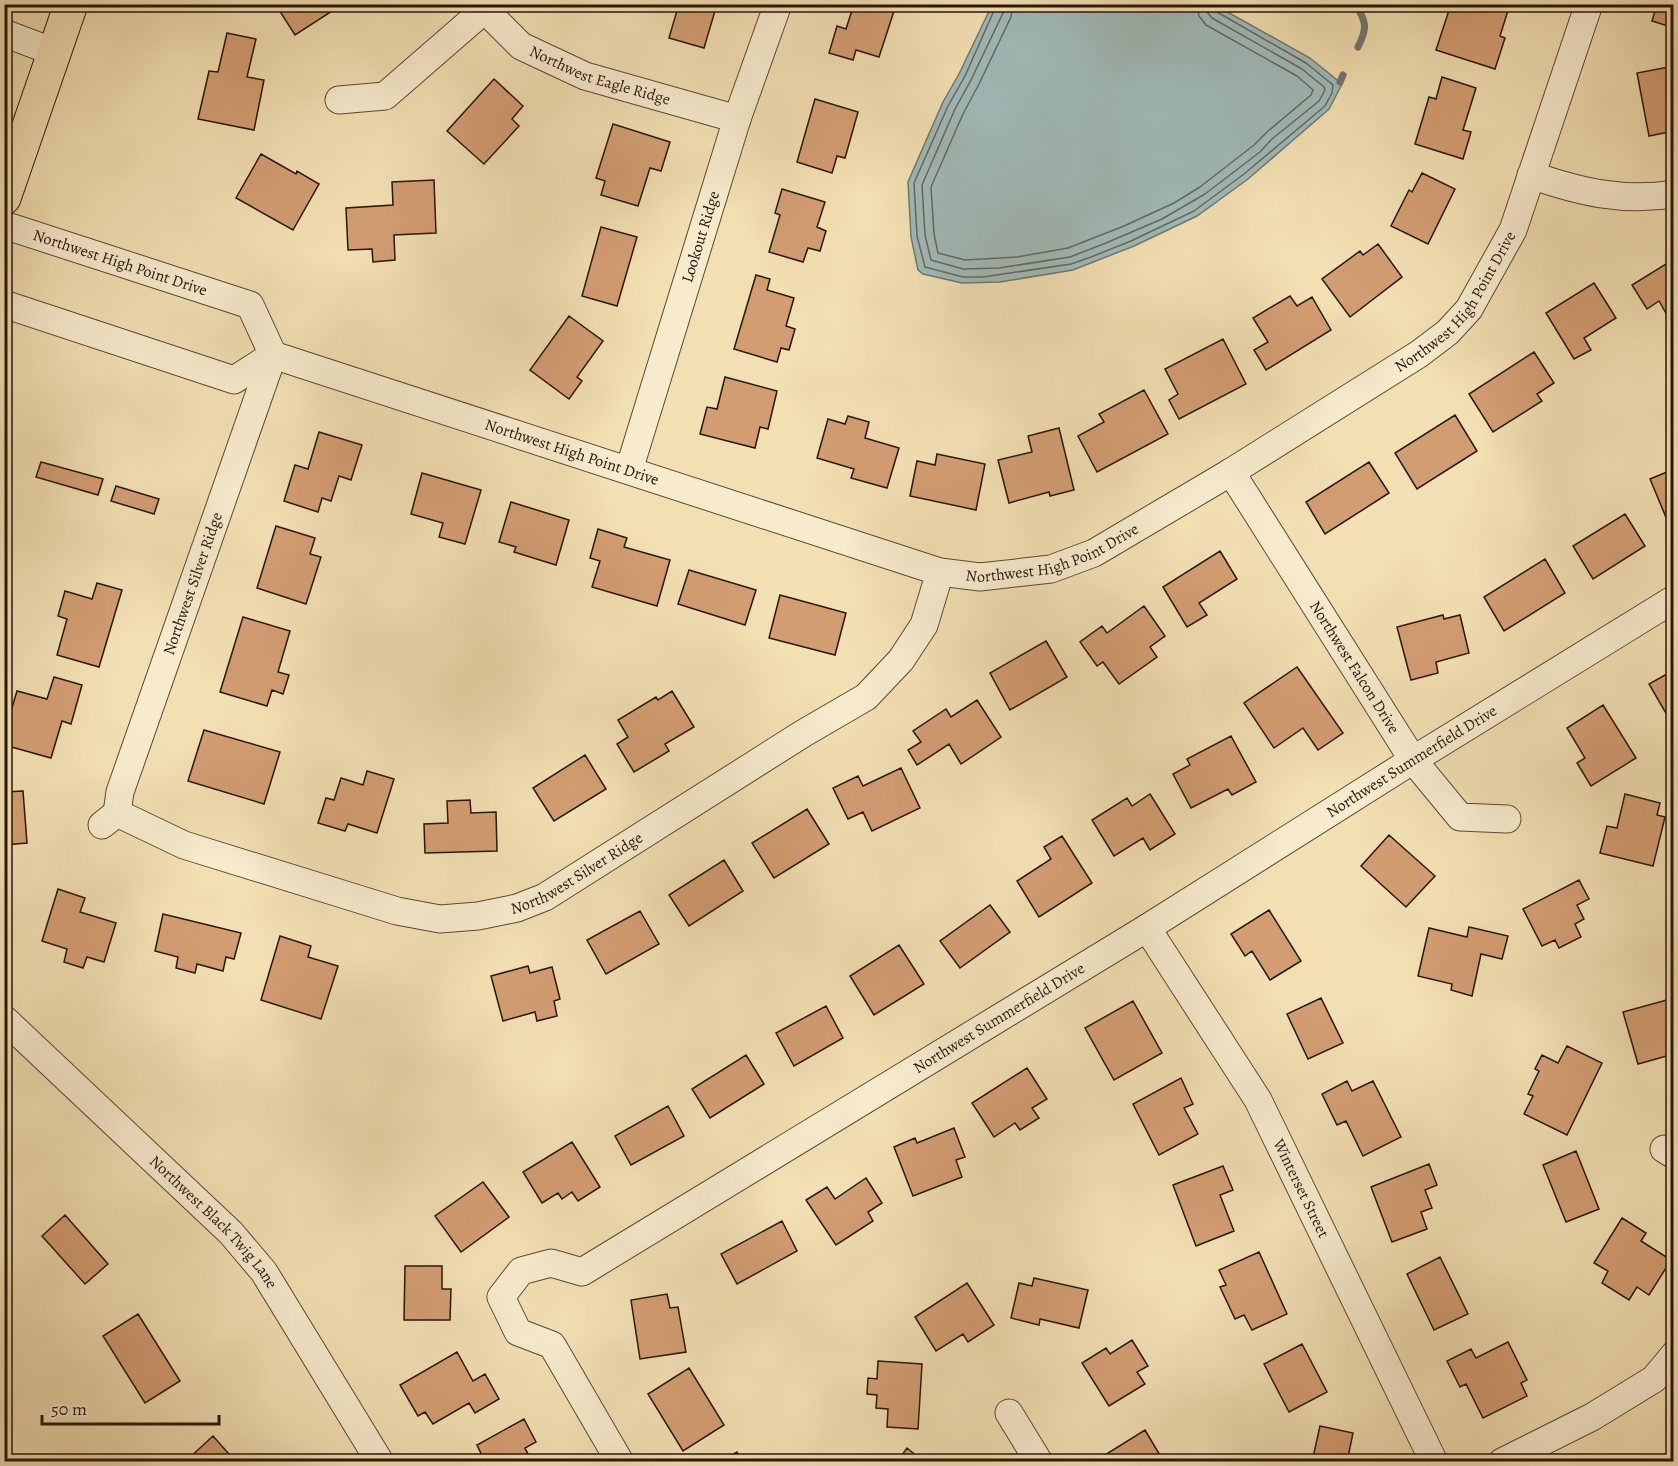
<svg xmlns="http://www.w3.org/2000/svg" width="1678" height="1466" font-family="Alegreya,serif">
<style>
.water{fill:#a0bab8;stroke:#707873;stroke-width:1.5}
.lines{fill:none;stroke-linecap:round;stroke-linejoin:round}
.shore{stroke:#646862;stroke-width:1.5}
.stream{stroke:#707873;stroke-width:7}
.building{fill:#d39d72;stroke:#28160b;stroke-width:1.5}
.minor-casing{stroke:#5a4835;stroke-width:29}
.major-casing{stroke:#28160b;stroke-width:35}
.minor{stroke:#f7eacd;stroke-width:27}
.major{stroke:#f2dfb2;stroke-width:33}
.labels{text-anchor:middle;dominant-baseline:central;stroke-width:4.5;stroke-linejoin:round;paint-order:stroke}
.street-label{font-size:16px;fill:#28160b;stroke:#f7eacd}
</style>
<rect width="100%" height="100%" fill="#f2dfb2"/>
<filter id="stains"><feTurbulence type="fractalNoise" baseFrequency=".00333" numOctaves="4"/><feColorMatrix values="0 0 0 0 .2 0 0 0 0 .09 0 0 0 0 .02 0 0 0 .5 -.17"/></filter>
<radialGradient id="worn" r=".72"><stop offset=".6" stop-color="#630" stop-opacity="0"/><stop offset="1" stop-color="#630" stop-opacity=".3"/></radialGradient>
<!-- water -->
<path class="water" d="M992 5H1215L1310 58 1342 84 1329 109 1248 179 1197 216 1134 246 1073 270 1000 282 962 283 923 274 918 270 911 237 908 182 943 102 959 74Z"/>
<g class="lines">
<!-- shore -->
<path class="shore" d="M997 4 965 76 948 106 914 183 917 236 925 267 963 277H983L1071 264 1091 257 1131 241 1194 211 1244 174 1325 106 1332 93 1333 85 1306 63 1217 12 1213 4
M1004 4 1003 13 971 80 955 109 922 185 925 235 931 260 963 269 999 268 1070 257 1106 243 1162 219 1205 194 1260 152 1272 139 1319 101 1325 90 1324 87 1302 69 1212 18 1207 12 1206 4
M1013 4 1011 17 979 84 963 114 931 187 934 234 938 253 965 260 1017 257 1068 248 1124 226 1174 203 1200 187 1254 145 1267 132 1311 95 1313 90 1297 76 1206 25 1199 16 1197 4"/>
<!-- stream -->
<path class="stream" d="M1356 4C1366 23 1368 27 1358 47
M1340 82 1343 75"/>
</g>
<!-- building -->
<path class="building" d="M287 4H343L295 35 279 10Z
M670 4H717L704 48 669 38 678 7Z
M854 4H872L894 11 879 57 856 50 853 60 829 53 837 26 846 29Z
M1451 4H1510L1500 36 1505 38 1495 69 1436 50Z
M1657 4H1674V28L1652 21Z
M227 33 256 39 247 77 264 80 254 130 198 119 209 71 218 72Z
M1674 66V131L1649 136 1637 73Z
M1442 77 1476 88 1463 130 1471 132 1463 159 1415 144 1429 97 1436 99Z
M494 79 523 106 512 119 519 126 484 164 447 131Z
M815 99 858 112 845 158 837 156 832 173 797 162Z
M613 124 670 142 661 171 650 168 638 206 601 195 605 181 596 178Z
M261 154 296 174 297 171 319 184 293 230 236 198Z
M1422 173 1455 189 1428 244 1391 226 1409 190 1412 192Z
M434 180 436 233 394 235 395 260 373 262 372 249 348 250 346 208 393 205 392 182Z
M782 189 825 202 817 227 826 231 820 251 808 248 803 262 769 252 780 215 775 213Z
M601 227 637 237 617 306 582 296Z
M1378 244 1402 277 1350 317 1322 279 1360 251 1363 255Z
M1674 259V311L1667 315 1659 301 1647 309 1632 285Z
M756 275 770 279 767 290 794 298 786 326 795 329 789 350 781 348 777 362 734 349Z
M1594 283 1616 318 1584 338 1591 350 1574 359 1546 313Z
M1290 296 1297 306 1312 297 1331 330 1266 370 1254 350 1268 342 1253 318Z
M569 316 603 341 577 377 582 381 569 399 530 370Z
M1223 339 1246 384 1179 419 1169 400 1178 394 1165 369Z
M1534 352 1554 383 1537 394 1542 401 1493 432 1469 394Z
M725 377 777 391 768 429 760 427 755 448 700 434 707 407 717 409Z
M1144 390 1168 434 1097 472 1078 436 1104 422 1099 414Z
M1455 415 1477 451 1417 489 1395 453Z
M848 416 869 422 865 438 899 448 887 488 851 478 854 469 817 458 828 419 845 424Z
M1059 428 1074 490 1050 496 1049 492 1009 503 998 460 1032 452 1028 436Z
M319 432 362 445 351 480 339 476 331 501 322 498 318 512 284 501 295 465 308 469Z
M937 454 985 464 976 510 910 496 917 461 935 465Z
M41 462 103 479 98 495 36 477Z
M1369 462 1389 493 1325 534 1306 502Z
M1674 469V525L1670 527 1650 479Z
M422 473 481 490 465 544 439 537 443 523 411 514Z
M116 486 159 499 154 514 111 501Z
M511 502 569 520 556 565 514 552 516 547 499 542Z
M1625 514 1645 546 1593 579 1573 546Z
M276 526 315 538 310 554 321 557 306 604 257 588Z
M598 529 627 538 624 547 670 560 657 606 592 587 600 561 590 558Z
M1220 551 1237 579 1199 603 1207 615 1187 627 1163 587Z
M1545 559 1565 593 1504 631 1484 597Z
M689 570 756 590 745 625 678 604Z
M97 583 122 590 99 667 57 655 67 619 58 616 65 591 92 599Z
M780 595 846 613 835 655 769 638Z
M1144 606 1165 636 1150 647 1157 657 1119 684 1103 662 1097 666 1080 642 1102 626 1107 633Z
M1443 615 1444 619 1460 615 1469 653 1436 662 1438 673 1411 680 1397 627Z
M243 617 290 631 278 672 289 675 283 694 272 690 267 706 220 692Z
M1046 641 1067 677 1010 710 990 673Z
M1297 667 1343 733 1318 750 1303 728 1274 748 1244 703Z
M1674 670V711L1667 715 1649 684Z
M54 677 82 685 71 724 62 721 51 758 4 745V734L17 691 47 699Z
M672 691 694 727 665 744 669 751 634 772 617 744 628 737 618 720 656 697 658 700Z
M977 700 1001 737 961 764 949 744 917 765 908 750 921 742 913 731 946 709 951 717Z
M1603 705 1636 758 1591 786 1577 763 1585 758 1567 728Z
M204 730 280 752 264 804 188 781Z
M1231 736 1256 782 1232 795 1228 789 1191 808 1173 774 1190 765 1187 759Z
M585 755 606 789 554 821 533 788Z
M901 768 920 808 872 831 863 812 848 819 833 788 858 776 863 786Z
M367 771 394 779 377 833 348 824 345 831 318 823 326 798 334 800 341 778 363 785Z
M23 791 27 843 4 845V792Z
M1150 794 1175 834 1150 850 1143 838 1114 856 1092 820 1127 798 1132 806Z
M1625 794 1660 803 1657 815 1665 817 1653 866 1600 853 1607 826 1617 828Z
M470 800 471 813 496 812 497 851 425 853 424 824 448 823 447 801Z
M807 809 829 844 774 878 752 843Z
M1389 835 1435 876 1406 907 1361 866Z
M1062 836 1092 883 1039 917 1017 881 1051 859 1044 847Z
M724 860 743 891 689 926 669 895Z
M1579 880 1589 899 1577 905 1584 919 1575 924 1581 937 1559 948 1555 940 1542 946 1523 909Z
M58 889 85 898 80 912 116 923 104 962 87 957 83 968 64 962 67 949 42 941Z
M990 905 1010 932 960 968 940 941Z
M1269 910 1301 961 1270 980 1252 951 1245 956 1231 934Z
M640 911 659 944 606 974 587 940Z
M163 914 241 933 234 959 226 957 223 971 197 964 195 973 176 968 178 957 155 951Z
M1469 927 1508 936 1502 959 1481 954 1472 996 1451 990 1452 984 1418 976 1429 928 1467 937Z
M280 936 311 946 308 957 338 966 321 1019 261 1000Z
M899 945 924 984 874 1015 850 976Z
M528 966 530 973 552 967 560 999 554 1001 557 1016 537 1021 535 1012 503 1021 491 976Z
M1321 998 1343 1043 1308 1059 1287 1014Z
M1674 998V1054L1638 1064 1623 1012Z
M1133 1001 1162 1053 1114 1080 1085 1028Z
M826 1006 843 1038 794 1066 776 1033Z
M1567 1046 1602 1063 1567 1135 1524 1114 1533 1096 1528 1094 1539 1071 1535 1069 1542 1055 1558 1063Z
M746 1055 764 1084 710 1118 692 1089Z
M1027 1068 1047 1099 1032 1108 1039 1118 1020 1130 1015 1123 994 1137 972 1103Z
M1181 1078 1193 1104 1184 1108 1198 1134 1159 1155 1133 1104Z
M1347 1081 1352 1091 1373 1081 1401 1137 1363 1156 1346 1121 1337 1125 1322 1094Z
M668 1106 684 1136 631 1165 615 1136Z
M954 1128 965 1157 956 1160 962 1177 913 1196 894 1147 915 1138 917 1143Z
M572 1142 600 1187 578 1201 572 1192 562 1199 558 1193 542 1203 523 1172Z
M1576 1151 1599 1209 1566 1222 1543 1165Z
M1429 1164 1437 1185 1425 1190 1432 1208 1421 1212 1427 1229 1392 1242 1371 1187Z
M1223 1166 1233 1190 1220 1195 1234 1231 1196 1246 1173 1185Z
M866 1178 882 1203 868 1212 873 1221 836 1245 806 1200 827 1187 835 1199Z
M483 1182 509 1217 461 1252 435 1216Z
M65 1215 108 1264 85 1284 42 1236Z
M1622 1218 1646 1233 1641 1241 1671 1260 1649 1295 1637 1287 1629 1300 1602 1283 1608 1271 1594 1263Z
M782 1221 797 1251 737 1284 721 1254Z
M1259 1252 1287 1314 1252 1330 1244 1315 1235 1319 1220 1287 1226 1285 1219 1270Z
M1440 1257 1468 1314 1434 1330 1407 1274Z
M405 1266H442V1289H451L450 1320H404Z
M1034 1278 1088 1290 1079 1328 1040 1319 1039 1325 1011 1318 1019 1283 1032 1286Z
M967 1283 994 1325 968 1342 963 1334 936 1351 915 1317Z
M667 1294 670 1308 678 1307 686 1352 640 1359 631 1300Z
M138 1314 180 1381 145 1403 103 1336Z
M1132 1340 1148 1366 1137 1372 1145 1384 1109 1406 1082 1363 1106 1348 1110 1354Z
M1508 1342 1527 1380 1521 1383 1527 1396 1483 1418 1466 1384 1460 1387 1447 1361 1471 1349 1476 1358Z
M1302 1344 1327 1392 1289 1412 1264 1364Z
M457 1352 473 1381 485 1374 499 1399 475 1413 469 1403 433 1424 425 1412 418 1416 400 1385Z
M878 1361 922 1364 918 1429 887 1427 888 1409 876 1408 877 1395 867 1394 868 1378 877 1379Z
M689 1368 724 1425 683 1451 648 1394Z
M524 1419 536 1442 525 1448 532 1462H485L477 1445Z
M1320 1426 1353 1433 1347 1462H1312Z
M1145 1430 1164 1462H1102L1100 1458Z
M213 1436 236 1462H189L187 1460Z
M1674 1447V1462H1664L1661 1458Z
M907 1448 924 1462H897Z
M737 1452 742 1462H720Z"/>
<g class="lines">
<defs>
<g id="minor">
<path id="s1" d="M479 4 521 46 585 76 737 119"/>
<path d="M4 33 54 52"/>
<path d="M339 100 385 96 484 10"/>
<path d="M1531 175C1580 192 1622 202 1674 194"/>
<path id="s2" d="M4 225 250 305 273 355 940 572 980 577 1051 569 1094 553 1231 472 1419 354 1448 332 1469 309 1513 230 1589 4"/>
<path d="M4 304 234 380 273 355"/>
<path id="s3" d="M629 470 737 119 778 4"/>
<path id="s4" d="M1231 472 1413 760 1460 817 1507 819"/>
<path id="s5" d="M117 813 120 792 273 355"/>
<path id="s6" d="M102 825 117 813 184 845 397 911 440 919 478 916 517 908 545 897 804 733 866 697 901 660 924 625 940 572"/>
<path id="s7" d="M1147 928 1258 1100 1434 1462"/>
<path id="s8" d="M4 1019 231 1233 264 1272 380 1462"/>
<path d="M1664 1149 1674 1155"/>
<path d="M1009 1413 1039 1462"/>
<path id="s9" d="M620 1462 552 1345 518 1332 501 1297 521 1271 551 1263 582 1272 1147 928 1413 760 1674 599"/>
<path d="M1502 1462 1592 1417 1654 1379 1674 1355"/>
</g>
<path id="major" d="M4 198 71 4"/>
</defs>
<!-- minor casing -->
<use href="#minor" class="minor-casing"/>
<!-- major casing -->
<use href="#major" class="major-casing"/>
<!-- minor -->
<use href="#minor" class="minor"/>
<!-- major -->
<use href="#major" class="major"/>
</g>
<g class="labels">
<!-- street labels -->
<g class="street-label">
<text stroke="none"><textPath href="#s1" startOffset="144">Northwest Eagle Ridge</textPath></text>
<text stroke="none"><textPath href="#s3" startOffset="244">Lookout Ridge</textPath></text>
<text stroke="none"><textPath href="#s2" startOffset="122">Northwest High Point Drive</textPath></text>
<text stroke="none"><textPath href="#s2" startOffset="1618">Northwest High Point Drive</textPath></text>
<text stroke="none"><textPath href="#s2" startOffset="628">Northwest High Point Drive</textPath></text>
<text stroke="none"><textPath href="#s2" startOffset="1132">Northwest High Point Drive</textPath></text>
<text stroke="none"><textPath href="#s5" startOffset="242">Northwest Silver Ridge</textPath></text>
<text stroke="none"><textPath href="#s4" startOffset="231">Northwest Falcon Drive</textPath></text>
<text stroke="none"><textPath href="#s9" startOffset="1281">Northwest Summerfield Drive</textPath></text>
<text stroke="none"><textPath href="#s6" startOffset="507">Northwest Silver Ridge</textPath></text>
<text stroke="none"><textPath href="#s9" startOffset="795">Northwest Summerfield Drive</textPath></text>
<text stroke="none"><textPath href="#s7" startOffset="303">Winterset Street</textPath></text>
<text stroke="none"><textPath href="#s8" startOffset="292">Northwest Black Twig Lane</textPath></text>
</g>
</g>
<!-- margin -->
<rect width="1678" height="1466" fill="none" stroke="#f2dfb2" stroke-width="24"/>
<rect x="6" y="6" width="1666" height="1454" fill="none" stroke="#28160b" stroke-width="3"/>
<rect x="12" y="12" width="1654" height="1442" fill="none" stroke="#28160b" stroke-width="1.5"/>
<!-- scale -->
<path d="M42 1415v9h177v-9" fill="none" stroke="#28160b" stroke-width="3"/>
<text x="51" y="1415" font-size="18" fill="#28160b" stroke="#f7eacd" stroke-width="4.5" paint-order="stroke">50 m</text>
<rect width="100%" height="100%" filter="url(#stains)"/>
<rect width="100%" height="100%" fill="url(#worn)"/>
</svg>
